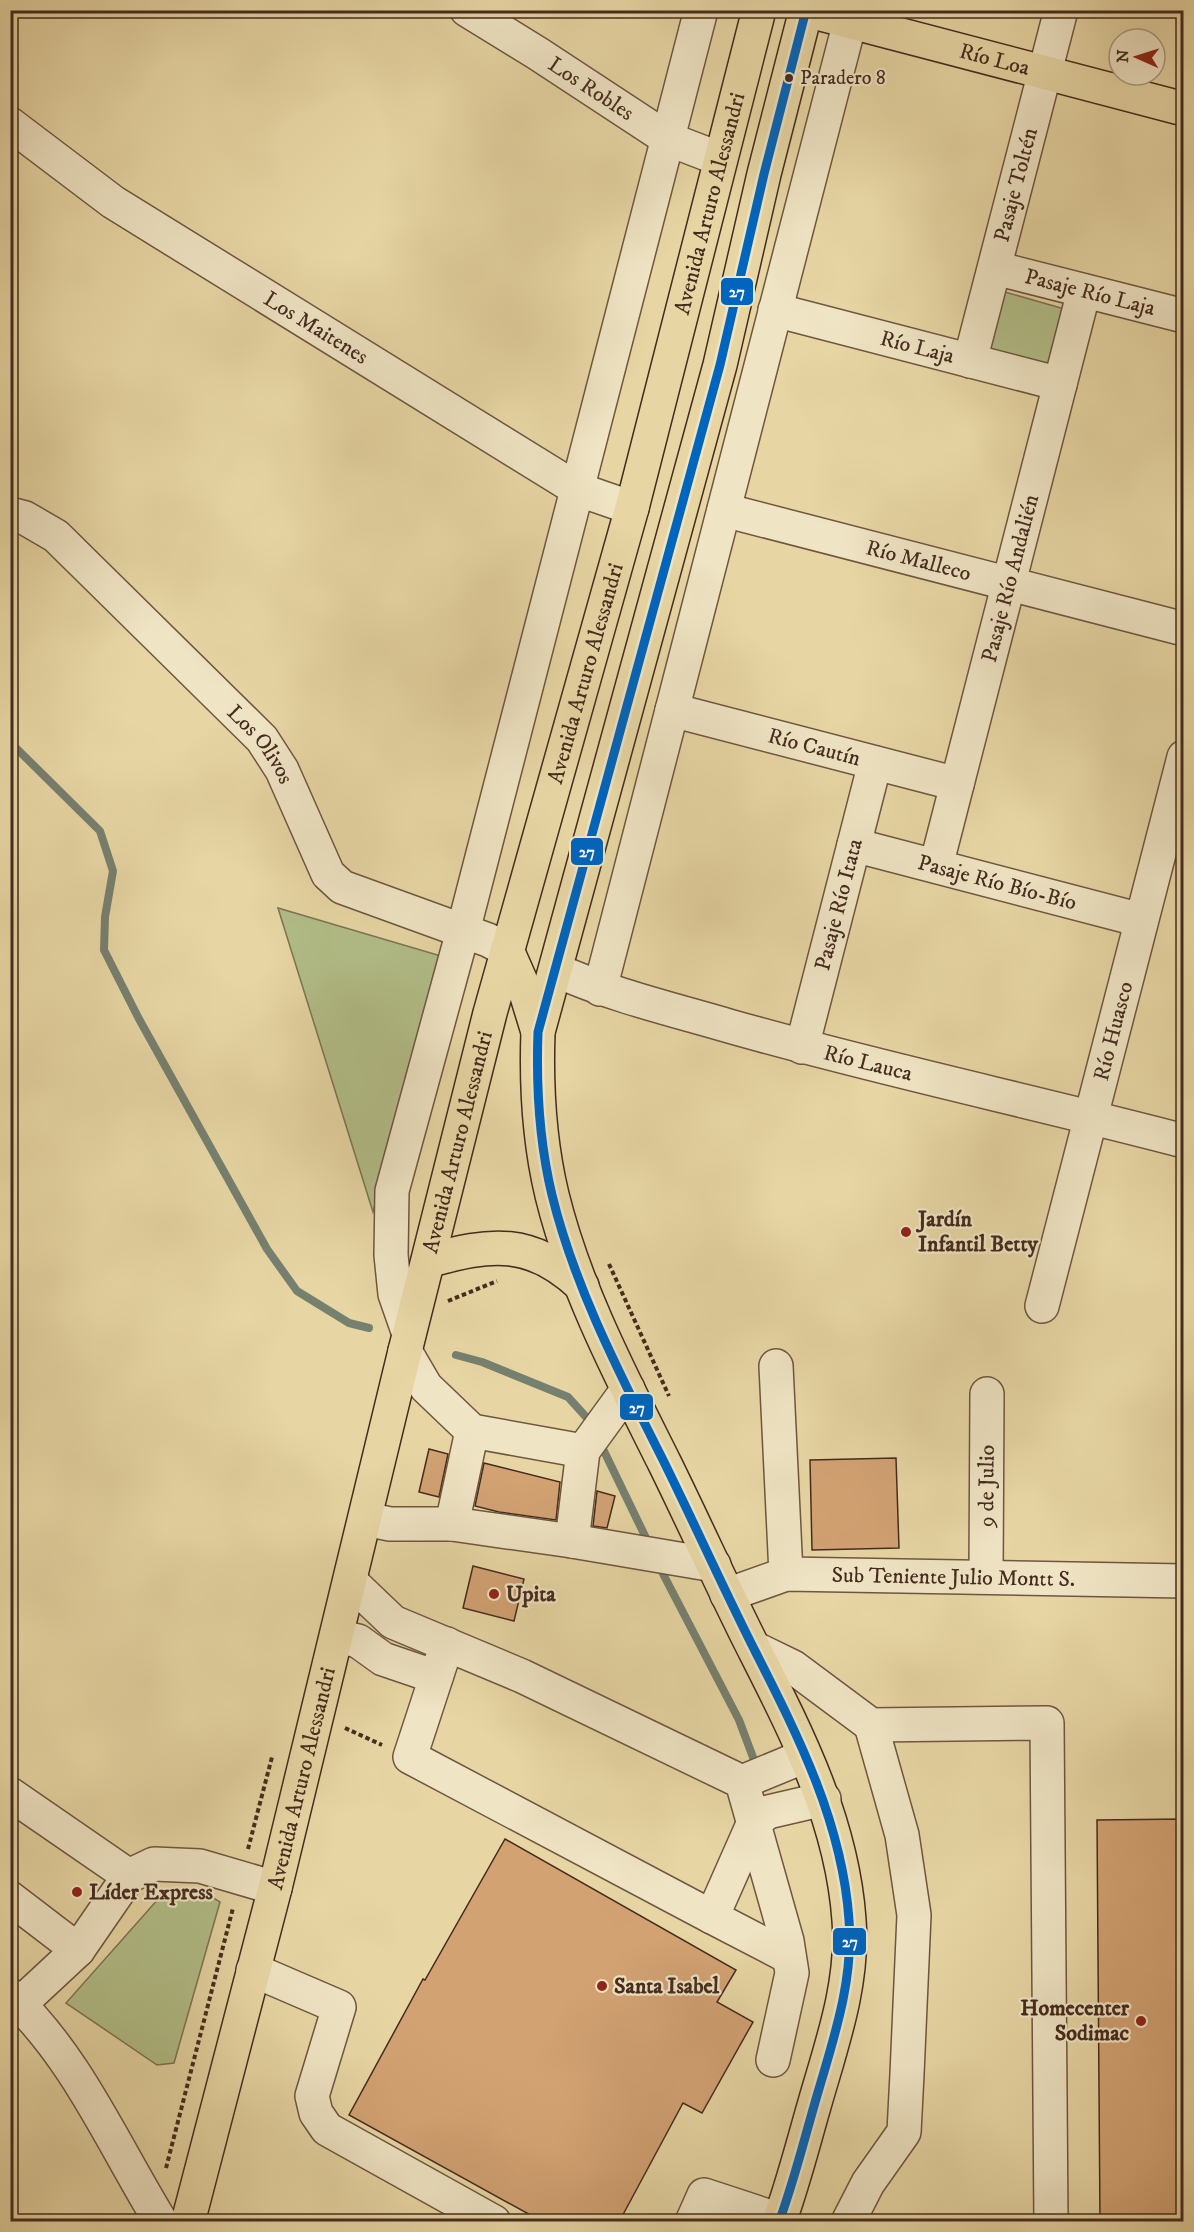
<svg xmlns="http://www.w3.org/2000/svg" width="1194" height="2232" font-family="'IM FELL DW Pica',serif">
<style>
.green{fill:#b2be88;stroke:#7c7454;stroke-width:1.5}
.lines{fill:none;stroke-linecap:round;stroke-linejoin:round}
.stream{stroke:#76806f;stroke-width:8}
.building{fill:#d2a273;stroke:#452b1f;stroke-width:1.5}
.minor-casing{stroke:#6e5640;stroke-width:36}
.major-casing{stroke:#452b1f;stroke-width:36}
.path{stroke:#452b1f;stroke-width:4;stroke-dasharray:4.5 3;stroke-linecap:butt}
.minor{stroke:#efe4c4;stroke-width:33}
.major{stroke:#e7d6a4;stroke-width:33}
.bus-1-casing{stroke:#efe4c4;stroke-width:14}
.bus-1{stroke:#0065bd;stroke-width:9}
.bus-dot{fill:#452b1f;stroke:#efe4c4;stroke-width:2}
.poi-dot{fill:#8f2418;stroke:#efe4c4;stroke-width:2}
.labels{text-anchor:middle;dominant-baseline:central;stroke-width:4.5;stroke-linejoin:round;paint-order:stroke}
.bus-label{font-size:20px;fill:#452b1f;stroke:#efe4c4;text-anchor:start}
.street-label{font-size:22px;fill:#452b1f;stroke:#efe4c4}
.poi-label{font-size:22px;font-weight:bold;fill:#452b1f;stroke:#efe4c4;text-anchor:start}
.line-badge{stroke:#efe4c4;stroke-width:2}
.badge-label{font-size:16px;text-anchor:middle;font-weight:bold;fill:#fff}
</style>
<rect width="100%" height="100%" fill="#e7d6a4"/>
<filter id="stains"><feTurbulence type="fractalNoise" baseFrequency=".00333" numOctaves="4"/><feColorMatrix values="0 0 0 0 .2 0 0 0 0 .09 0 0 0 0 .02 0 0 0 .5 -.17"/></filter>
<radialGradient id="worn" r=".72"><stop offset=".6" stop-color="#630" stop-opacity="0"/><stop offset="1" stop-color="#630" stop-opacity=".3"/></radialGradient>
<!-- green -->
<path class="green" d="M1005 292 1068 310 1050 372 988 355Z
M278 908 441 956 373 1212Z
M167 1889 206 1893 220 1902 174 2063 157 2065 66 2003Z"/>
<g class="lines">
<!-- stream -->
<path class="stream" d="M10 742 100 831 113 871 105 917 104 950 139 1019 267 1249 297 1291 349 1323 369 1328
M456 1355 482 1362 568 1397 587 1418
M603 1449 646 1538
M661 1570 739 1720 754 1760"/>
</g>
<!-- building -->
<path class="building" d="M429 1449 448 1454 439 1497 419 1492Z
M896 1458 899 1548 812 1550 810 1460Z
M484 1463 560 1482 556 1520 499 1512 475 1506Z
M597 1491 615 1496 607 1528 593 1526Z
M473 1566 524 1579 514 1621 463 1608Z
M1184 1819V2222H1100L1097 1820Z
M505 1839 736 1970 717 2002 753 2022 702 2113 683 2103 619 2222H543L349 2115 423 1979 425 1980Z"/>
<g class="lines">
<defs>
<g id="minor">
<path id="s1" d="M467 10 537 53 668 139 720 159"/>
<path id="s2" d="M10 124 113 202 577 489 632 508"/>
<path id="s3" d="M995 268 1184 316"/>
<path id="s4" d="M775 310 1060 384"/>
<path id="s5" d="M970 361 1061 10"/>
<path id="s6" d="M724 510 1184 629"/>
<path id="s7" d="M10 514 25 518 56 536 262 739 282 770 328 874 342 887 488 940 507 950"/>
<path id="s8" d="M672 710 957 784"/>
<path id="s9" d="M854 845 1141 920"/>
<path id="s10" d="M936 866 1084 291"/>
<path id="s11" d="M556 970C611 995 671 1009 729 1026 879 1069 1032 1101 1184 1141"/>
<path d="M600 989 853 10"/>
<path id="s12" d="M802 1047 875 763"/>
<path id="s13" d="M1042 1306 1184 757"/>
<path d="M409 1334 395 1294 391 1255 392 1191 463 931 701 10"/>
<path d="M405 1351 426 1387 472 1431 583 1451"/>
<path d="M776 1366 786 1574"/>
<path d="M365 1519 390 1524H452L572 1541 714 1565"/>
<path d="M452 1524 472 1431"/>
<path d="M572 1541 583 1451 628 1389"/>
<path id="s14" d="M986 1576 987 1394"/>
<path d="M350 1581 393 1622 522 1676 742 1782 787 1941 792 1973 773 2060"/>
<path id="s15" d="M727 1595 786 1574 1184 1581"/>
<path d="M337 1636 358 1641 383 1659 436 1677"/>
<path d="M447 1644 410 1757 712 1917 789 1957"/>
<path d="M754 1648 793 1667 871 1725 1047 1723 1051 2222"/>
<path d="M742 1782 805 1756"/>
<path d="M10 1794 129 1876"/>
<path d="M10 1898 78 1950"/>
<path d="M712 1917 754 1822 768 1812 824 1799"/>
<path d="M253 1970 339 2007 312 2096 316 2113 327 2129 494 2222"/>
<path d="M10 1995C77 2058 113 2144 161 2222"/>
<path d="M20 2004 78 1950 129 1876 154 1864 200 1866 275 1888"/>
<path d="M692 2222 704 2195 780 2220"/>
<path d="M848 2222 868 2183 904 2132 907 2074 914 1915 902 1835 871 1725"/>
</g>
<g id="major">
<path id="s16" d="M806 10 1184 109"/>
<path d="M507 950 526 993 538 1032"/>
<path d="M428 1261C491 1243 531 1238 582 1286"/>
<path id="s17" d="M188 2222 275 1888 405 1351 490 1013 632 508 759 10"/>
<path d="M779 2222C793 2184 803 2144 814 2106 831 2046 854 1984 849 1920 842 1819 795 1730 750 1641 721 1583 694 1523 665 1464 622 1378 575 1289 552 1195 539 1141 536 1087 538 1032L720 365 764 174 806 10"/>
</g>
</defs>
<!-- minor casing -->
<use href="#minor" class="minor-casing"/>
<!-- major casing -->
<use href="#major" class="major-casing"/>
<!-- path -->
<path class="path" d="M609 1264 669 1396
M448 1301 497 1281
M345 1728 382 1745
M248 1849 272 1757
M166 2168 233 1908"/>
<!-- minor -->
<use href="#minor" class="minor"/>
<!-- major -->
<use href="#major" class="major"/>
<defs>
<path id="bus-1" d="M779 2222C793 2184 803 2144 814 2106 831 2046 854 1984 849 1920 842 1819 795 1730 750 1641 721 1583 694 1523 665 1464 622 1378 575 1289 552 1195 539 1141 536 1087 538 1032L720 365 764 174 806 10"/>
</defs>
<!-- bus-1 casing -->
<use href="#bus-1" class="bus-1-casing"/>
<!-- bus-1 -->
<use href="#bus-1" class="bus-1"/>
</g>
<!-- markers -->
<circle class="bus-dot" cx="789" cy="78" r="5"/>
<g class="poi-dot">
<circle cx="906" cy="1232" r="6"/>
<circle cx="494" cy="1594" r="6"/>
<circle cx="77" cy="1892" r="6"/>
<circle cx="602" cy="1986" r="6"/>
<circle cx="1141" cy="2021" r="6"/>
</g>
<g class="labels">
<!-- bus labels -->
<g class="bus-label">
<text x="800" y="78">Paradero 8</text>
</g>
<!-- street labels -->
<g class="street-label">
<text stroke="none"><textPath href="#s16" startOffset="195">Río Loa</textPath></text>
<text stroke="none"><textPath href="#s1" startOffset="147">Los Robles</textPath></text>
<text stroke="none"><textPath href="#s5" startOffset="182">Pasaje Toltén</textPath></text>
<text stroke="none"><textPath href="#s17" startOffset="2085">Avenida Arturo Alessandri</textPath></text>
<text stroke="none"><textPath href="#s3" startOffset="98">Pasaje Río Laja</textPath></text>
<text stroke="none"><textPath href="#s2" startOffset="368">Los Maitenes</textPath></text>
<text stroke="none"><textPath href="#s4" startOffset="147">Río Laja</textPath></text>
<text stroke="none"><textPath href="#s6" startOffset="201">Río Malleco</textPath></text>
<text stroke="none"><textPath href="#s10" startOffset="297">Pasaje Río Andalién</textPath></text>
<text stroke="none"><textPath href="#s17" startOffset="1599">Avenida Arturo Alessandri</textPath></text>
<text stroke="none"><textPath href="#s7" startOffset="344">Los Olivos</textPath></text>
<text stroke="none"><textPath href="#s8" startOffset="147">Río Cautín</textPath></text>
<text stroke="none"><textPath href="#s9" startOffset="148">Pasaje Río Bío-Bío</textPath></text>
<text stroke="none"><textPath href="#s12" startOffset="147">Pasaje Río Itata</textPath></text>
<text stroke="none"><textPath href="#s13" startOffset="284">Río Huasco</textPath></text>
<text stroke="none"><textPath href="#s11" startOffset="326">Río Lauca</textPath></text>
<text stroke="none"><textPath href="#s17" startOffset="1113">Avenida Arturo Alessandri</textPath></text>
<text stroke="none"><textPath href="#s14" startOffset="90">9 de Julio</textPath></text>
<text stroke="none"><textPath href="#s15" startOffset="230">Sub Teniente Julio Montt S.</textPath></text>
<text stroke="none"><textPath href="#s17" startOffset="458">Avenida Arturo Alessandri</textPath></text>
</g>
<!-- poi labels -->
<g class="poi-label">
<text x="918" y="1219">Jardín<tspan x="918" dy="25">Infantil Betty</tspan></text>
<text x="506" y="1594">Upita</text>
<text x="89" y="1892">Líder Express</text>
<text x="614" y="1986">Santa Isabel</text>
<text x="1129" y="2008" text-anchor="end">Homecenter<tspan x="1129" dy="25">Sodimac</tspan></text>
</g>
</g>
<g class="line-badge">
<rect x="720" y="277" width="34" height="29" rx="6" fill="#0065bd"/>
<rect x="570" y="837" width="34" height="29" rx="6" fill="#0065bd"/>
<rect x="619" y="1393" width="35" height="28" rx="6" fill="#0065bd"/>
<rect x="832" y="1927" width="35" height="29" rx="6" fill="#0065bd"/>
</g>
<g class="badge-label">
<text x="737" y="297">27</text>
<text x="587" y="857">27</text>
<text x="637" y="1413">27</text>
<text x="850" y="1947">27</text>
</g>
<!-- margin -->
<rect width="1194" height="2232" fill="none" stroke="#e7d6a4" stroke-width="36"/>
<rect x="12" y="12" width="1170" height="2208" fill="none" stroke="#452b1f" stroke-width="3"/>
<rect x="18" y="18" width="1158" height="2196" fill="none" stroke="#452b1f" stroke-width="1.5"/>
<!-- north arrow -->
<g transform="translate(1137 57) rotate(273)"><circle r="28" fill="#efe4c4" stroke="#ab9a82" stroke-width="1.5"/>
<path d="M0-4.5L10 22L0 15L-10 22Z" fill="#8f2418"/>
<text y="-9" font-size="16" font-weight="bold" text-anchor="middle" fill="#452b1f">N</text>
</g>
<rect width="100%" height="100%" filter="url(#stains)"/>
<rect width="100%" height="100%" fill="url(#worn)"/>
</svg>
